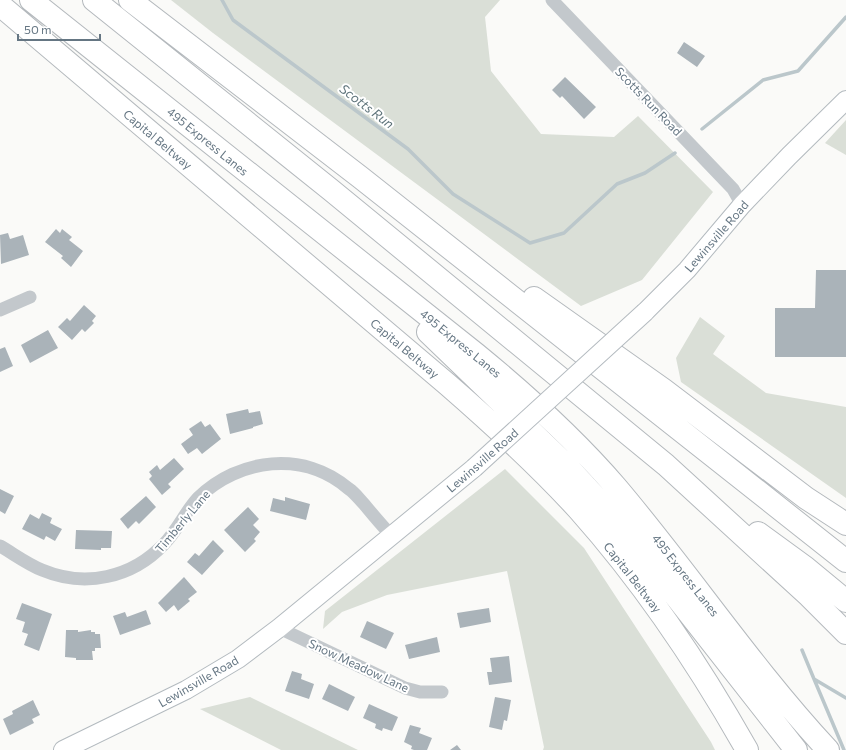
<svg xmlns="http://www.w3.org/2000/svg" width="846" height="750" font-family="Commissioner,sans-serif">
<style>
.green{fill:#dadfd7}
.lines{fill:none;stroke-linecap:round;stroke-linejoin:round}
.stream{stroke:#bbc7cb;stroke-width:3.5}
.building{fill:#aab3b9}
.secondary-casing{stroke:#b3babf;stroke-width:20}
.highway-casing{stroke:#b4b9bd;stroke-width:24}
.street{stroke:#c3c8cc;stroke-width:13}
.secondary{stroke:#fff;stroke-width:18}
.highway{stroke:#fff;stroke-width:22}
.secondary-bridge-casing{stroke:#b3babf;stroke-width:20;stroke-linecap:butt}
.secondary-bridge{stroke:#fff;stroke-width:18}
.labels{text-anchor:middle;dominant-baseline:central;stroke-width:4;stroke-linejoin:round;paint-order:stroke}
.street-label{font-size:12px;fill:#657683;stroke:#fff}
.water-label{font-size:13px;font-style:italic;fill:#60757c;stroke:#fff}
</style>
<rect width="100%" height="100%" fill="#fafaf8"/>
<!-- green -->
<path class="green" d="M171 0H500L485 17 491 71 541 134 614 137 638 116 713 192 642 280 581 306 213 33Z
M846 120V155L825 143Z
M700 317 725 336 713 354 766 393 846 407V498L681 382 676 358Z
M505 469 584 548 711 742 715 750H543L544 747 507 571 387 595 342 612 323 629 325 611Z
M250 697 358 750H281L200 709Z"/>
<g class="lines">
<!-- stream -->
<path class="stream" d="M222 0 233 20 408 149 453 194 530 243 564 233 617 184 645 173 675 153
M702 129 763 80 798 71 846 17
M802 650 814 679 846 698
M814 679 844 750"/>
</g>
<!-- building -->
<path class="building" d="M684 42 705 56 697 67 677 53Z
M565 77 596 107 584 119 562 96 560 98 552 90Z
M56 229 60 233 62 229 72 237 69 240 83 251 71 267 61 258 63 256 45 242Z
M8 233 10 239 23 235 29 255 1 264 0 235Z
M816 270H846V357H775V308H815Z
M84 305 96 316 92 321 94 323 85 332 82 329 72 340 58 327 67 318 70 321Z
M48 330 58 348 30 363 21 345Z
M5 347 13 366 0 372V349Z
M248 409 249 413 260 411 263 424 253 427V428L230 434 226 414Z
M201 421 205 427 210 424 221 439 202 454 197 448 188 454 181 444 193 435 189 429Z
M174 458 184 469 168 484 171 487 162 495 149 479 152 476 149 472 157 465 160 470Z
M0 489 14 496 5 514 0 511Z
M146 496 156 507 139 524 136 521 128 529 120 519Z
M285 497 310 504 306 520 270 511 273 498 285 501Z
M248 507 259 519 253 525 260 532 254 539 256 541 245 552 224 530Z
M42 513 52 518 50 523 62 529 55 541 46 536 44 540 22 529 30 514 39 519Z
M76 530 112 531 111 548H101V550L75 549Z
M213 540 224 551 202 575 187 562 195 553 199 556Z
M184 577 197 592 188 599 190 601 178 611 174 605 166 612 158 603Z
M22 603 52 614 39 651 24 645 28 634 22 632 25 622 16 619Z
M489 608 491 622 460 628 457 613Z
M146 610 151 624 120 635 113 616 125 612 127 617Z
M367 621 394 633 386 649 360 637Z
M66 630H78V632L91 630V632H95V634H100L101 648H95V651H92L93 660H76V658L65 657Z
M437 637 440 652 409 659 405 645Z
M509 656 512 682 489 685 487 672H492L490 658Z
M292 671 302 674 301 679 314 684 309 699 285 691Z
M329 684 355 697 348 711 322 699Z
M495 697 511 700 507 721 504 720 502 730 489 727Z
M33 700 40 715 32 719 34 723 10 735 3 719 13 714 12 711Z
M369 704 398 717 392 731 383 728 382 731 375 728 376 724 363 718Z
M410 725 421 728 419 733 432 738 427 750H414L411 749 412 746 404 742Z
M457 745 461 750H450Z"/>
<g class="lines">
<defs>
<path id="secondary" d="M645 312 687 270 742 205 789 156 846 100
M63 750 186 690 238 659 279 628 474 468"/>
<path id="highway" d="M31 0 476 354C526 395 574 438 616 487 689 573 751 667 828 750
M94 0 331 190 666 465 809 596 846 633
M130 0 360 177 846 561
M0 5 447 384C493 424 538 465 579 510 644 583 699 665 747 750
M534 298 664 390 806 498 846 524
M428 332 566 465 600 502 630 538 796 750
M758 533 806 568 846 601"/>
</defs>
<!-- secondary casing -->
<use href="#secondary" class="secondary-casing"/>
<!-- highway casing -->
<use href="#highway" class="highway-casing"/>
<!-- street -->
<path class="street" d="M552 0 733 189 742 205
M0 310 30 297
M0 546C14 554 27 564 42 570 85 588 132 578 164 544 177 531 185 512 198 498 239 458 304 450 349 489 355 493 359 499 364 504 373 515 382 526 392 536
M279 628 405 688 420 692H442"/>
<!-- secondary -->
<use href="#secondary" class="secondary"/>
<!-- highway -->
<use href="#highway" class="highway"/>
<defs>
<path id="secondary-bridge" d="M474 468 645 312"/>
</defs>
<!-- secondary-bridge casing -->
<use href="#secondary-bridge" class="secondary-bridge-casing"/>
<!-- secondary-bridge -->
<use href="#secondary-bridge" class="secondary-bridge"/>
</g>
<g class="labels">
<!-- street labels -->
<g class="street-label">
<text transform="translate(649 101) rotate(46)">Scotts Run Road</text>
<text transform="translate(158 139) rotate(40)">Capital Beltway</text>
<text transform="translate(208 141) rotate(39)">495 Express Lanes</text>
<text transform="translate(716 236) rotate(-49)">Lewinsville Road</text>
<text transform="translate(461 343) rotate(39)">495 Express Lanes</text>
<text transform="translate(405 348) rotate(40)">Capital Beltway</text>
<text transform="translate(482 460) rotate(-41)">Lewinsville Road</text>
<text transform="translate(182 521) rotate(-50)">Timberly Lane</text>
<text transform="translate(686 575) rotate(52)">495 Express Lanes</text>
<text transform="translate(633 577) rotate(52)">Capital Beltway</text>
<text transform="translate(359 665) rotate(25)">Snow Meadow Lane</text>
<text transform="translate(198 681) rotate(-30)">Lewinsville Road</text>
</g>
<!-- water labels -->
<g class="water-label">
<text transform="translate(367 106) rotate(37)">Scotts Run</text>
</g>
</g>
<!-- scale -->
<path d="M18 34v6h82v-6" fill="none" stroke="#657683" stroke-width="2"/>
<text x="24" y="34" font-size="12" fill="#657683" stroke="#ffffff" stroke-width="3" paint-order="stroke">50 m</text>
</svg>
